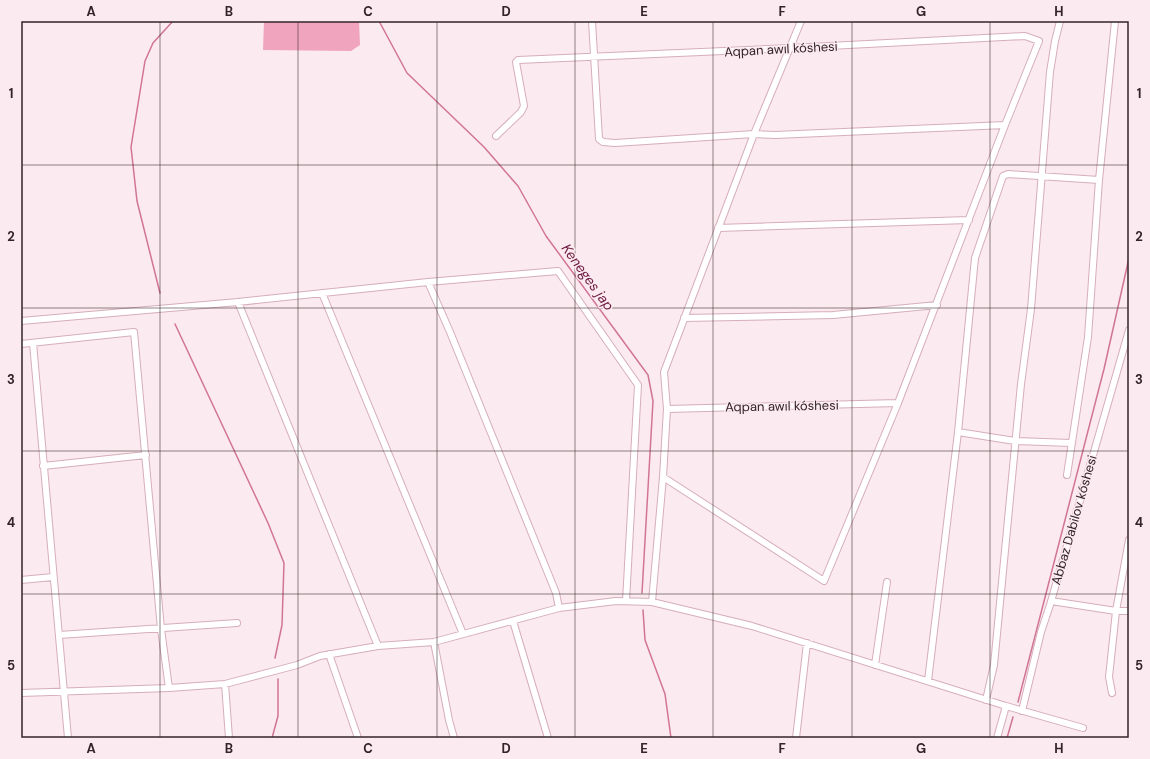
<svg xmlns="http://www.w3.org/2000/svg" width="1150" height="759" font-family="'DM Sans',sans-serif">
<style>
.green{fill:#f0a4be}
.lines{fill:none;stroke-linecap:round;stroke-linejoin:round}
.stream{stroke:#d17496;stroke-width:1.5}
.minor-casing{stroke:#d6aeba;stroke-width:8}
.minor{stroke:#fff;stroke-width:6}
.grid{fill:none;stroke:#332429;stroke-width:1;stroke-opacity:0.55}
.labels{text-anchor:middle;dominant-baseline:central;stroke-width:3;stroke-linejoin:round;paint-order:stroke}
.street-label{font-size:13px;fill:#332429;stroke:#fbeaef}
.water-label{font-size:14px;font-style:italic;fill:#6c193e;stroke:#fbeaef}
.neatline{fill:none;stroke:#332429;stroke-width:1.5}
.grid-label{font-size:13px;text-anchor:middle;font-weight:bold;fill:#332429}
</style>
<rect width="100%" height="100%" fill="#fbeaef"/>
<!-- green -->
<path class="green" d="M264 21H359L360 45 351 51 263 50Z"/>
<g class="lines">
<!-- stream -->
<path class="stream" d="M379 21 407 73 484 147 518 186 546 236 648 375 653 401 642 593
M160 293 137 201 131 147 145 61 153 43 173 21
M175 324 268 523 284 563 282 625 275 658
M643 610 645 640 665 694 671 738
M1018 702 1104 369 1129 258
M272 738 278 716V679
M1007 738 1013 717"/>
<defs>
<path id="minor" d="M592 21 599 139 603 142 615 143 754 134 775 135 1005 125
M496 136 521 112 524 106 516 62 518 60 790 48 1025 36 1039 41 1005 125 898 403 824 581 663 477
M718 228 969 220
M428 282 450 332 556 593 559 608
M322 293 463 634
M238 302 378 646
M684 318 833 315 937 305
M21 321 238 302 428 282 558 271 638 385 626 601
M33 343 68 738
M21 344 134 332 161 629 169 688
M667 409 898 403
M958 432 1015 441 1071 443
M43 466 146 455
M1067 475 1088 337 1099 180 1115 21
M21 580 53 577
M1051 601 1116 611H1129
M652 602 663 477 667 409 664 372 754 134 801 21
M513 621 548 738
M59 635 237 623
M434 642 449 720 454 738
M329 654 358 738
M875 665 887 582
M928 681 958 432 975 258 1003 176 1008 174 1099 180
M225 684 229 738
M21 693 169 688 225 684 297 665 320 656 378 646 434 642 559 608 616 601 652 602 752 626 1006 706 1083 728
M1112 693 1109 677 1116 611 1129 540
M986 700 994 665 1021 384 1031 309 1050 72 1055 41 1060 21
M1022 711 1041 632 1050 605 1129 330
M796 738 807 643
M997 738 1006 706"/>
</defs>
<!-- minor casing -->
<use href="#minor" class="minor-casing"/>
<!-- minor -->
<use href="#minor" class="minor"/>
</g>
<!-- grid -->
<path class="grid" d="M160 21V738M298 21V738M437 21V738M575 21V738M713 21V738M852 21V738M990 21V738M21 165H1129M21 308H1129M21 451H1129M21 594H1129"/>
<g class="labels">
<!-- street labels -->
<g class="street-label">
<text transform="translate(781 49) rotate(-3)">Aqpan awıl kóshesi</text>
<text transform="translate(782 406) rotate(-1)">Aqpan awıl kóshesi</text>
<text transform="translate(1074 520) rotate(-74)">Abbaz Dabilov kóshesi</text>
</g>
<!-- water labels -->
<g class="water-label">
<text transform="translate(588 277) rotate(54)">Keneges jap</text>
</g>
</g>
<!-- border -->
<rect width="1150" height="759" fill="none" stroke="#fbeaef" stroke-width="44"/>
<rect x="22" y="22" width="1106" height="715" class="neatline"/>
<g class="grid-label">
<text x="91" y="16">A</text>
<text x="229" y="16">B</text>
<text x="368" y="16">C</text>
<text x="506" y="16">D</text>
<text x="644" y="16">E</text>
<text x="782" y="16">F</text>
<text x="921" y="16">G</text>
<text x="1059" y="16">H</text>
<text x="11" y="98">1</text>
<text x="1139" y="98">1</text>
<text x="11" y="241">2</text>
<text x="1139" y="241">2</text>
<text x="11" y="384">3</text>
<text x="1139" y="384">3</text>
<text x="11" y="527">4</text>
<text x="1139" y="527">4</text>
<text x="11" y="670">5</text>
<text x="1139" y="670">5</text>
<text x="91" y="753">A</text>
<text x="229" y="753">B</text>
<text x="368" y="753">C</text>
<text x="506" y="753">D</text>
<text x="644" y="753">E</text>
<text x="782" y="753">F</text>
<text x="921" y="753">G</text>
<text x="1059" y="753">H</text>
</g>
</svg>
